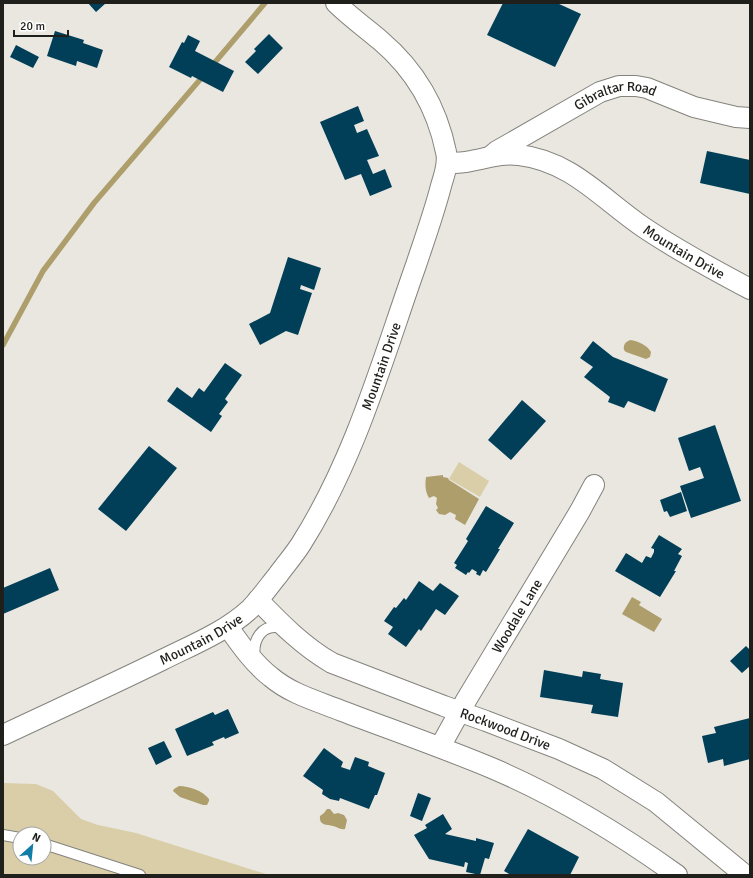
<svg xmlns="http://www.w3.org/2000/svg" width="753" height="878" font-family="Signika,sans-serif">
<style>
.green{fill:#d9cea8;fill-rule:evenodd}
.water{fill:#ad9e6c}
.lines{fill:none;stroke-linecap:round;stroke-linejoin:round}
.stream{stroke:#ad9e6c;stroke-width:5.5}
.building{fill:#003f57}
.lane-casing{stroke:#84837d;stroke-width:12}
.street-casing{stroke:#84837d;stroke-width:22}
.lane{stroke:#fff;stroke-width:10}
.street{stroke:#fff;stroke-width:20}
.labels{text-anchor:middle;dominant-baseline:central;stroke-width:4;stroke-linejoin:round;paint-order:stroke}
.street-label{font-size:14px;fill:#1f1f1c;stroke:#fff}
</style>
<rect width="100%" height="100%" fill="#e9e7e0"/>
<!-- green -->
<path class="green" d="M459 462 489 481 480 497 449 479Z
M3 783 36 784 53 791 81 819 98 825 136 833 269 875H3ZM20 834H44V858H20Z"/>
<!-- water -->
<path class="water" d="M630 340C638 341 647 345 651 352L650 357 646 359 626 352 624 350C623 345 625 342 630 340Z
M443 475V477L448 478 449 480 479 499 465 525 455 519 456 515 450 512 445 515 439 514 436 510 438 508 436 504 437 498 434 496 429 498C425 491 425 485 426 477Z
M632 597 641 602 639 605 662 619 654 632 622 614Z
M179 786C189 786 203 791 209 799V801L207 805H203L180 797 173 791 174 789Z
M327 809H330L334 814 338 813 344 815 347 820 345 829C340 830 338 827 333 826 326 824 319 826 320 816L324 813Z"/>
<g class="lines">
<!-- stream -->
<path class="stream" d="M211 67 265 3
M3 345 43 271 94 203 204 75"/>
</g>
<!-- building -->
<path class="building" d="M88 3H106L96 12Z
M503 3H557L581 14 555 67 487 35Z
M55 31 84 40 83 43 103 50 97 68 77 61 76 66 47 56Z
M269 34 283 48 258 74 245 62 256 51 254 49Z
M188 35 200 41 195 51 234 71 223 92 192 76 191 78 169 67 182 42 184 43Z
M16 45 39 57 33 68 10 57Z
M358 106 364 121 354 125 357 133 367 129 379 156 367 160 373 174 385 169 392 187 370 196 361 174 345 180 320 122Z
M707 151 750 160V194L700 183Z
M288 257 321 268 314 290 301 285 300 289 312 293 298 335 286 331 260 345 249 324 270 313Z
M593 341 613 357 668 379 655 412 628 401 624 408 608 402 610 397 584 377 593 367 580 358Z
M225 363 242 375 225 399 228 402 219 414 222 416 211 432 167 401 177 387 192 398 199 388 204 392Z
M522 400 546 421 511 460 488 440Z
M715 425 741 501 691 518 680 486 704 478 700 467 689 471 678 438Z
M149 446 177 468 126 531 98 509Z
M681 492 687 511 670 517 667 511 664 512 660 500Z
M486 506 514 523 498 549H500L486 572 483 570 480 576 476 574 477 572 472 569 469 573 468 572 466 575 455 568 457 565 454 563 468 541 466 539Z
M659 535 682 549 678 554 682 556 674 571H676L660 597 615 571 626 553 642 563 646 556 651 558 654 552V549L651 548Z
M50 568 59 590 3 614V588Z
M419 581 433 591 440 583 459 596 445 615 436 609 421 631 419 629 406 647 388 634 393 627 384 621 394 607 396 608 404 598 406 600Z
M746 646 750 650V666L742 673 730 661Z
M544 670 582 677 583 671 601 674 600 679 623 683 618 717 591 713 593 705 540 697Z
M228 709 239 733 225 739 224 737 212 742 214 745 187 756 175 729 213 712 215 715Z
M750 718V759L724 766 723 759 708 763 702 736 716 733 714 727Z
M164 741 172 757 156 765 148 748Z
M324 748 343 762 341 767 350 770 355 757 369 762 368 766 385 773 377 795H375L369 809 340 798 339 801 330 799 322 794 323 790 303 776Z
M418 793 431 798 422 821 410 816Z
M443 814 452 829 445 834 476 841V838L494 843 489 859 485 858 480 875 466 872 468 863 465 862 464 867 429 859 414 835 427 828 425 825Z
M528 829 579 857 570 875H511L504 871Z"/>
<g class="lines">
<defs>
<path id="lane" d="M255 659C252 640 261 623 283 628
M3 835 20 838
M44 844 140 875"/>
<g id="street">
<path id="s1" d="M491 156 497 151 600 92 619 86H636L647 88 694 107 736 117 750 118"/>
<path id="s2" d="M447 163C455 163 463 163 471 161 489 158 499 153 519 155 571 161 602 199 643 227 677 250 714 270 750 289"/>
<path id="s3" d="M258 600C280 623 304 647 332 663L444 706 486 721 559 749 603 769 656 802 745 875"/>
<path d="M228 627C240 644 254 664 271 677 291 694 317 701 342 711 392 730 444 748 494 769 559 797 620 834 677 875"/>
<path id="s4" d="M3 735C56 710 109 686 162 660 192 645 225 632 250 609 260 599 269 586 278 575 286 564 294 555 301 544 355 459 383 358 416 265 425 238 434 213 441 186 444 175 449 164 446 152 437 108 415 70 381 41 366 28 350 17 336 3"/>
<path id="s5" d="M440 747 465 702 580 511 594 485"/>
</g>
</defs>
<!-- lane casing -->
<use href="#lane" class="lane-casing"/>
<!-- street casing -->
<use href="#street" class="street-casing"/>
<!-- lane -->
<use href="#lane" class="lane"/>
<!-- street -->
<use href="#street" class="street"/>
</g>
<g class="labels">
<!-- street labels -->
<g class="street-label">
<text stroke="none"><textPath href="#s1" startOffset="141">Gibraltar Road</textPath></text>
<text stroke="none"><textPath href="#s2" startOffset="266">Mountain Drive</textPath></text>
<text stroke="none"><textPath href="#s4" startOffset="556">Mountain Drive</textPath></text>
<text stroke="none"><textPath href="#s5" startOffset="152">Woodale Lane</textPath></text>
<text stroke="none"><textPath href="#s4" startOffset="220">Mountain Drive</textPath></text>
<text stroke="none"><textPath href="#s3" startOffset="283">Rockwood Drive</textPath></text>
</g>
</g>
<!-- border -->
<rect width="753" height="878" fill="none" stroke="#1f1f1c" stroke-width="8"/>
<!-- north arrow -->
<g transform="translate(32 846) rotate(27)"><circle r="19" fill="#ffffff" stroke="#a5a5a4"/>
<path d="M0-3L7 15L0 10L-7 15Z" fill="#127da7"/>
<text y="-6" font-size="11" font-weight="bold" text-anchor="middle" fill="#1f1f1c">N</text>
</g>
<!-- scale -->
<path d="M14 30v6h54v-6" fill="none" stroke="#1f1f1c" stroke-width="2"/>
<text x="20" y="30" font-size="12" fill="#1f1f1c" stroke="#ffffff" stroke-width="3" paint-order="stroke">20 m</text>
</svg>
